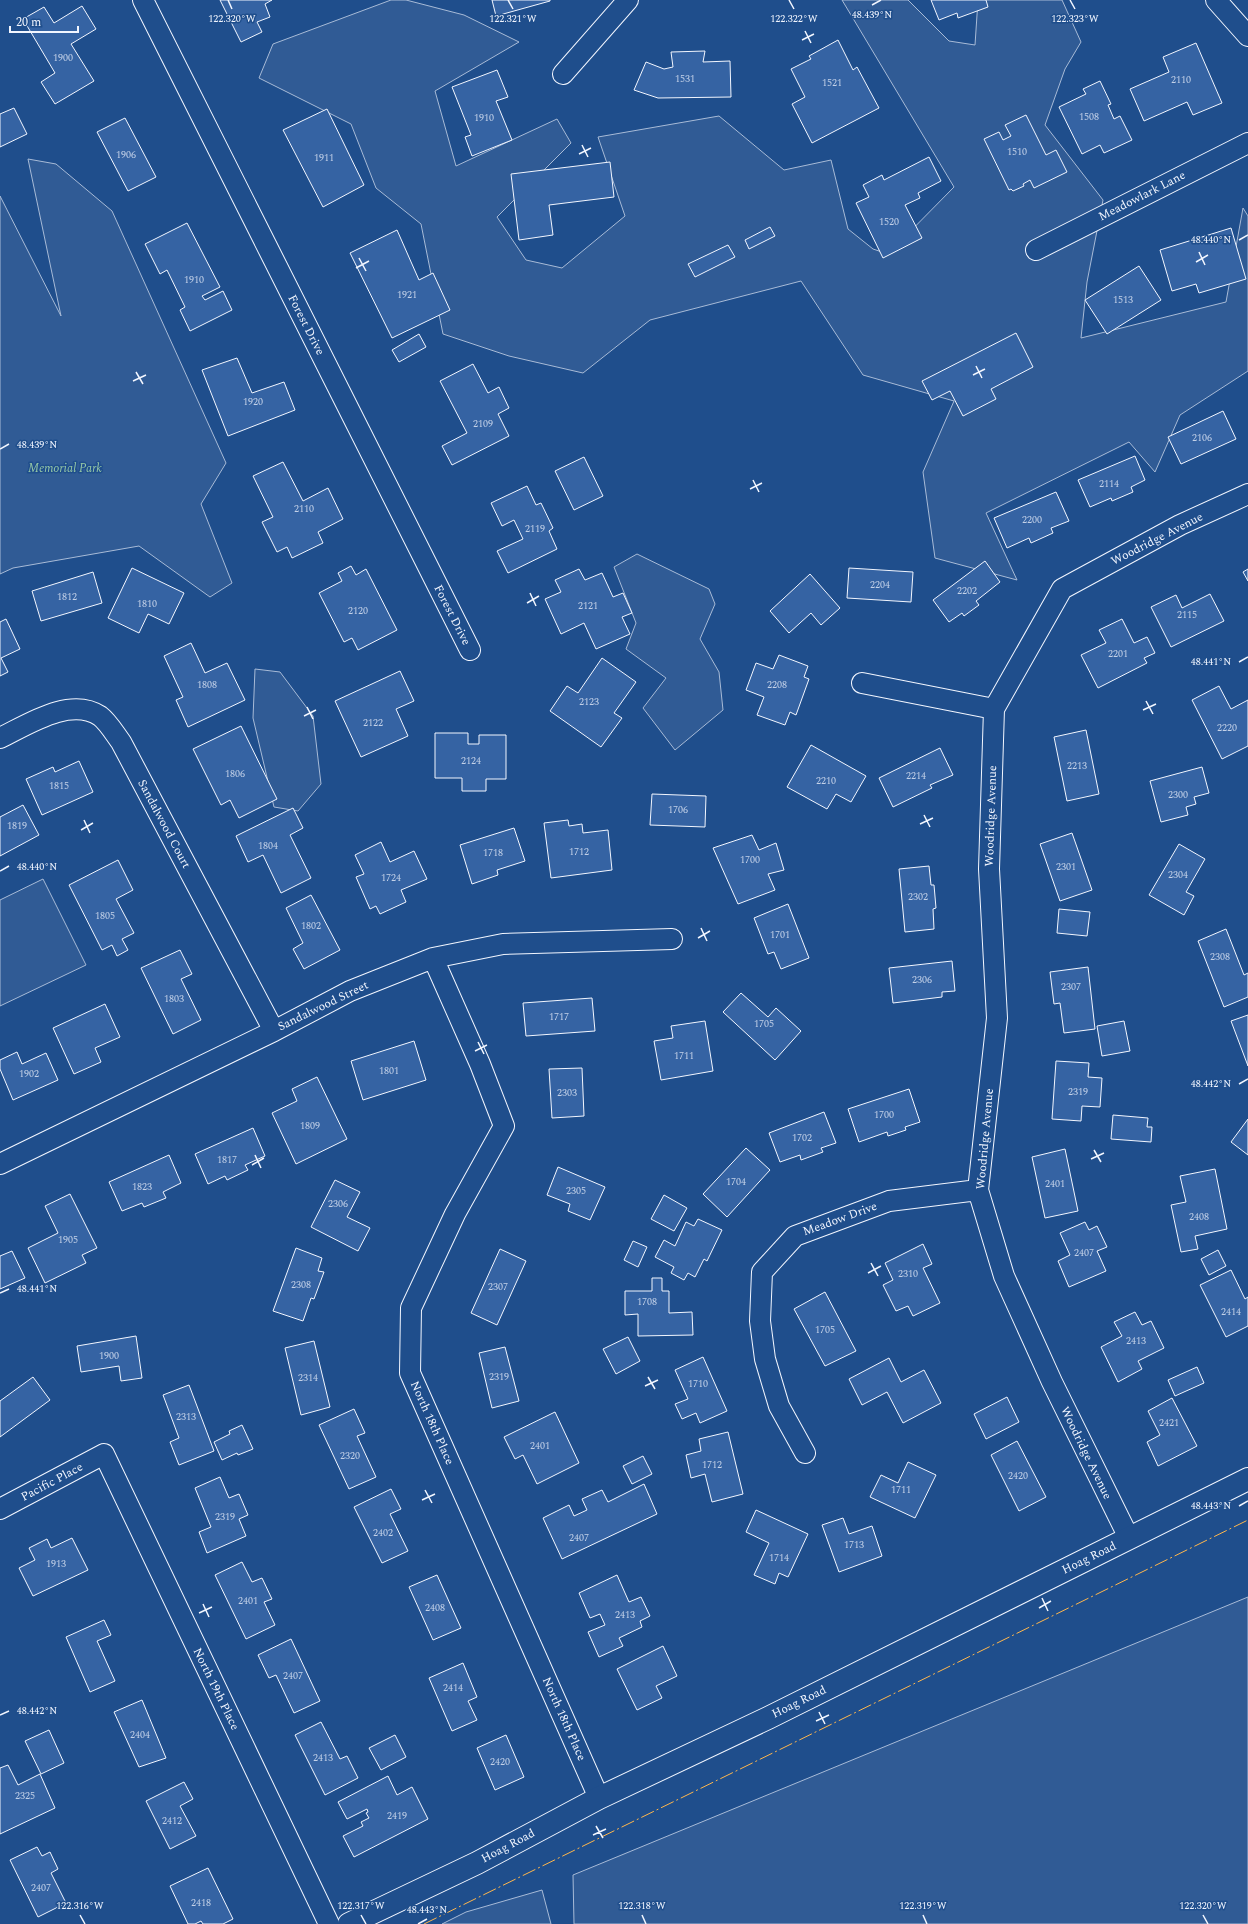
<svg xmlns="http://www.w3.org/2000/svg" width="1248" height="1924" font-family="Spectral,serif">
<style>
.built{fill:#305b95;stroke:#a8bbd7}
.building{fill:#3563a3;stroke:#f2f6ff}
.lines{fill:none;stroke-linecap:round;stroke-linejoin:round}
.minor-casing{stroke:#f2f6ff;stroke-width:22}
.tertiary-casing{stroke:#f2f6ff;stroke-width:24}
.minor{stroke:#1f4e8c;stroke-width:20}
.tertiary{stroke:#1f4e8c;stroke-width:22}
.power{stroke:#ffb74d;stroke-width:1;stroke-dasharray:14 3 2 3;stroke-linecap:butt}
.ticks{fill:none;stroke:#f2f6ff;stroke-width:1.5}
.labels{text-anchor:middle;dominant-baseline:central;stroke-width:3;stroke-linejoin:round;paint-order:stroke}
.number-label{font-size:10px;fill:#c3d1e8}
.street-label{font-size:12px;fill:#f2f6ff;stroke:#1f4e8c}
.park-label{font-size:12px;font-style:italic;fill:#97c8a6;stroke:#1f4e8c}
.ticks-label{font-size:10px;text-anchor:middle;fill:#f2f6ff;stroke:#1f4e8c;stroke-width:3;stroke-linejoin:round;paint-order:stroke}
</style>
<rect width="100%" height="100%" fill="#1f4e8c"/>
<!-- built -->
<path class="built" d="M391 0H406L464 15 519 42 435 91 456 166 557 119 571 143 497 217 526 260 562 268 625 216 598 137 719 116 784 170 831 160 848 229 873 249 888 254 954 187 842 0H908L949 41 975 45 978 0H1062L1081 42 1065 69 1045 125 1103 200 1087 282 1081 338 1226 302 1243 208 1248 216V371L1180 415 1155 472 1129 442 986 513 1017 580 935 558 923 472 954 401 863 375 801 281 650 320 583 373 509 356 443 334 421 224 376 188 351 124 259 78 273 44Z
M28 159 56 164 112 211 226 463 201 504 232 583 210 597 139 546 13 568 0 574V196L61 316Z
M637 554 709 589 715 604 700 639 719 672 723 710 675 750 643 708 666 678 626 649 636 623 614 567Z
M255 669 280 672 313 716 321 784 298 811 274 807 253 718Z
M43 879 86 965 0 1006V900Z
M1248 1597V1924H574L573 1875Z
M542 1890 551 1924H442L466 1912Z"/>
<!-- building -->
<path class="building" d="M220 0H272L265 4 270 17 257 22 262 32 241 42Z
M492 0H550V1L496 16Z
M931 0H986L988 7 958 18 957 13 939 20Z
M82 6 96 29 71 44 94 81 55 104 41 82 55 73 23 19 44 7 54 23Z
M838 40 853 70 857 67 879 108 812 143 792 104 805 97 791 69 811 59 809 56Z
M1196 43 1222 103 1193 115 1187 102 1144 121 1130 89 1169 72 1163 57Z
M705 51 703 62 730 61 731 97 658 98 634 90 646 62 664 69 673 67 671 52Z
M497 70 508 97 496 101 512 140 472 156 465 137 471 135 452 87Z
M1100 81 1111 104 1108 105 1114 119 1120 116 1132 140 1104 153 1100 145 1082 154 1059 107 1086 94 1083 89Z
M14 108 27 134 0 147V114Z
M327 109 364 185 323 207 283 130Z
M1026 115 1046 155 1056 150 1067 172 1034 188 1030 180 1023 184 1024 186 1013 191 1011 189 1009 190 984 139 999 132 1003 140 1011 136 1005 125Z
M125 118 156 177 128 191 97 132Z
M929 157 941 181 918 193 920 198 905 205 922 238 883 258 856 203 869 197 863 185 882 175 884 180Z
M610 162 614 197 549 205 553 235 519 240 511 174Z
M187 223 220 287 202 296 205 300 223 291 232 310 190 331 180 310 185 307 167 270 160 274 145 244Z
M770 227 775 236 749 249 745 240Z
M1231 228 1246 279 1199 293 1196 284 1172 291 1160 250Z
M397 230 419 280 433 273 450 310 392 338 350 253Z
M728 245 735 257 695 277 688 264Z
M1139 266 1161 300 1107 334 1085 300Z
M1016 333 1033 367 991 389 996 399 963 416 950 391 932 400 922 381Z
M419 334 426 347 399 362 392 350Z
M237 358 252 393 284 382 295 410 228 436 202 370Z
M473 364 488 393 499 387 509 408 498 414 509 436 452 465 442 446 467 433 440 381Z
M1223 411 1236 439 1181 464 1168 437Z
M1135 456 1145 480 1131 487 1133 492 1112 501 1111 498 1090 507 1078 480Z
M584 457 603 496 574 510 555 471Z
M283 462 303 501 328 488 343 519 318 532 323 543 292 558 287 547 277 552 262 522 273 517 253 476Z
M527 486 536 505 541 503 553 528 549 531 557 549 508 573 497 551 523 539 514 520 502 526 491 503Z
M1056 492 1069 521 1051 528 1053 533 1031 543 1029 538 1007 548 994 518Z
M985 561 1000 582 976 601 979 605 964 616 962 613 949 622 933 600Z
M351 566 356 575 366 569 397 630 358 650 352 638 344 642 319 593 342 581 338 573Z
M132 568 184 593 169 624 148 614 139 633 108 618Z
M849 568 913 572 911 602 847 598Z
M579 569 585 580 602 573 613 597 623 593 632 613 622 617 630 634 596 649 584 623 561 634 545 599 561 592 555 580Z
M1248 569V581L1243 572Z
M93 572 102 603 41 621 32 591Z
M810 574 840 608 821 625 811 613 789 633 770 611Z
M1210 594 1224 621 1171 647 1151 607 1176 595 1182 608Z
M6 619 20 649 1 658 8 672 0 676V622Z
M1122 619 1134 643 1147 637 1155 653 1144 658 1147 663 1098 688 1081 655 1106 643 1099 630Z
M191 643 205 673 227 663 245 700 188 727 176 700 183 697 164 656Z
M779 655 808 666 804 677 809 679 796 715 790 712 785 725 757 715 764 697 746 690 756 663 773 669Z
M602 658 636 682 614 713 622 718 601 747 550 711 567 686 578 693Z
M400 671 414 701 396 709 408 736 361 757 335 701Z
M1219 686 1231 709 1248 700V746L1222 759 1192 700Z
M241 726 277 799 239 818 230 800 221 805 193 749Z
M1086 730 1099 794 1067 801 1054 737Z
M435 733H468V744H479V735H506V779H486V791H462V778H435Z
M811 745 866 776 851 802 836 794 827 809 787 787Z
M940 748 953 775 930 785 932 788 893 807 879 778Z
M79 761 93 792 42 815 26 779 53 767 55 772Z
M1202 767 1209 793 1194 797 1196 804 1186 807 1188 815 1161 822 1150 781Z
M652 794 706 796 705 827 650 825Z
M23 805 39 835 0 856V817Z
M293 808 303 828 290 835 311 878 281 893 263 855 248 862 236 836Z
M568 820 569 826 582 824 583 833 608 830 612 870 551 878 544 823Z
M514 828 525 861 497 870 498 875 472 884 460 845Z
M1072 833 1092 890 1060 901 1040 844Z
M752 835 759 850 776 843 784 870 768 874 775 890 738 904 713 848Z
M381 842 390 862 414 851 427 879 401 890 406 902 380 914 376 906 370 909 356 877 364 874 355 855Z
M1179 844 1205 859 1186 892 1194 896 1184 915 1149 895Z
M118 860 133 890 116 899 134 933 122 939 128 950 117 956 112 945 102 950 69 885Z
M929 866 931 885H934L936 908 933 909 934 929 905 932 899 869Z
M311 895 340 950 304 969 293 949 303 943 286 908Z
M788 904 809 958 781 969 774 952 768 954 754 918Z
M1059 909 1090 912 1087 936 1057 933Z
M1226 929 1244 975 1248 973V997L1224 1007 1198 941Z
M180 950 192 974 181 979 201 1020 173 1034 141 968Z
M952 961 955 991 942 992V997L893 1003 889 968Z
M1088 967 1095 1029 1064 1033 1060 1003 1054 1004 1050 972Z
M741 993 768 1017 776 1008 801 1031 775 1060 723 1012Z
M592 998 595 1031 526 1036 523 1003Z
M105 1004 120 1037 95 1048 101 1062 74 1074 53 1028Z
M1248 1015V1066L1231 1021Z
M705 1021 713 1071 661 1080 654 1041 673 1038 671 1026Z
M1124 1021 1130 1051 1102 1056 1097 1026Z
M414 1041 426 1080 363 1100 351 1061Z
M17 1052 22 1064 46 1053 58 1080 13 1100 0 1069V1060Z
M1056 1061 1089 1063 1088 1077 1102 1078 1100 1107 1082 1106 1081 1121 1052 1119Z
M582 1068 584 1116 552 1118 549 1069Z
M317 1077 347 1139 296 1164 272 1113 297 1101 292 1089Z
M909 1089 920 1122 905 1127 906 1130 888 1136 887 1132 859 1142 848 1109Z
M824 1112 836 1143 821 1148 823 1152 801 1160 800 1155 780 1162 769 1133Z
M1113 1115 1148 1118 1147 1127H1152L1151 1142 1111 1139Z
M1248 1119V1155L1231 1142Z
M253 1128 265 1156 245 1165 248 1170 227 1180 225 1176 208 1184 195 1154Z
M746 1148 770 1170 727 1217 703 1194Z
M1065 1149 1078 1211 1045 1218 1032 1157Z
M169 1155 181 1183 163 1192 166 1198 144 1207 142 1203 122 1211 109 1182Z
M558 1167 605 1187 590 1220 568 1211 570 1204 547 1195Z
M1215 1169 1227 1229 1195 1236 1198 1249 1181 1252 1171 1205 1186 1202 1180 1176Z
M335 1180 360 1192 347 1217 370 1228 358 1251 311 1227Z
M70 1194 97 1248 82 1255 86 1263 45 1283 28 1248 58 1233 45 1206Z
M664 1195 687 1208 674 1231 651 1219Z
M698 1219 722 1230 707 1261 704 1259 695 1277 688 1273 684 1280 671 1273 674 1267 655 1257 664 1240 675 1246 686 1222 694 1226Z
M1085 1222 1089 1230 1097 1226 1107 1247 1097 1251 1106 1271 1069 1287 1058 1261 1070 1255 1060 1233Z
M633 1241 647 1247 638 1267 624 1260Z
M923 1244 932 1264 923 1268 940 1303 913 1316 908 1306 896 1311 883 1285 893 1280 885 1263Z
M296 1248 322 1258 318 1271 324 1272 314 1299 311 1298 303 1321 273 1311Z
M500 1249 526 1261 497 1325 471 1313Z
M1218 1250 1226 1266 1209 1275 1201 1259Z
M12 1251 25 1278 0 1289V1256Z
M1231 1270 1245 1299 1248 1297V1326L1226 1337 1200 1285Z
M652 1278H662V1291H669V1313L692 1312 693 1335 638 1336V1314L625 1315V1291H652Z
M825 1292 856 1351 825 1366 794 1309Z
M1135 1312 1142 1325 1151 1321 1164 1348 1138 1361 1142 1369 1118 1382 1101 1347 1122 1336 1114 1322Z
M136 1336 142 1378 121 1381 119 1366 81 1372 77 1346Z
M628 1337 640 1361 616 1374 603 1349Z
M314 1341 330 1407 301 1415 285 1348Z
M505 1347 519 1401 492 1408 479 1353Z
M703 1357 727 1411 700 1423 696 1413 682 1419 675 1404 688 1399 675 1370Z
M889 1358 901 1382 924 1370 941 1403 903 1423 887 1392 862 1405 849 1379Z
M1197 1367 1204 1383 1175 1396 1168 1380Z
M33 1377 50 1400 0 1437V1401Z
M189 1385 214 1451 179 1465 170 1442 179 1438 163 1395Z
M1007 1397 1019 1422 986 1439 974 1414Z
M1172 1398 1197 1446 1158 1466 1147 1442 1160 1435 1148 1411Z
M354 1409 365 1433 357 1436 376 1477 349 1489 319 1425Z
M555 1412 579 1463 537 1484 523 1455 515 1459 504 1437Z
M242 1425 253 1449 238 1455 237 1453 222 1460 214 1442 230 1434 229 1431Z
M728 1432 743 1494 712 1502 705 1474 691 1478 686 1455 701 1451 699 1439Z
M1017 1441 1046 1497 1019 1511 991 1455Z
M643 1456 652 1474 632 1484 623 1466Z
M908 1462 936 1475 915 1518 870 1497 881 1475 898 1483Z
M220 1477 229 1498 239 1494 248 1515 239 1519 246 1536 207 1553 199 1532 211 1527 195 1488Z
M644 1484 657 1514 562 1559 543 1518 569 1505 574 1516 587 1510 582 1499 602 1490 608 1502Z
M391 1489 401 1509 390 1514 408 1551 382 1563 354 1507Z
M756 1510 808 1534 788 1577 779 1573 775 1584 754 1575 769 1543 746 1532Z
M843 1518 849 1534 872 1526 882 1556 839 1572 822 1525Z
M72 1538 88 1570 33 1596 19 1568 35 1560 29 1548 47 1539 51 1548Z
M242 1562 252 1582 262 1578 272 1599 264 1602 275 1625 246 1639 215 1575Z
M437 1575 461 1628 433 1640 409 1587Z
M617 1575 629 1602 641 1597 650 1616 640 1621 642 1627 619 1638 623 1646 599 1657 588 1632 605 1625 600 1614 590 1618 579 1593Z
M104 1620 111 1635 97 1641 115 1681 90 1692 66 1637Z
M291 1639 320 1701 294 1713 276 1675 269 1678 258 1655Z
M663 1646 677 1676 656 1686 662 1698 637 1710 617 1669Z
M463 1663 477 1697 468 1701 477 1720 452 1731 429 1678Z
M142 1700 166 1758 139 1767 114 1712Z
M321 1722 340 1759 347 1756 358 1778 325 1795 295 1735Z
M49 1730 64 1763 41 1774 25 1741Z
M395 1735 406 1757 381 1770 369 1748Z
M506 1735 524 1777 495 1790 477 1748Z
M8 1765 18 1785 40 1774 55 1808 0 1834V1768Z
M388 1776 397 1795 412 1787 428 1819 354 1857 343 1836 363 1826 361 1822 369 1818 366 1813 368 1812 367 1809 347 1819 338 1802Z
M184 1782 193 1799 180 1806 196 1836 170 1849 146 1801Z
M37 1847 42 1856 50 1852 58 1869 51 1873 66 1903 38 1917 10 1860Z
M208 1868 233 1919 223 1924H203L201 1921 195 1924H188L170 1886Z"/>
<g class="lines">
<defs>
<path id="minor" d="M143 0 470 650
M1216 0 1248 36
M563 74 628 0
M1036 250 1248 143
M862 683 994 709
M0 738C27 725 70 696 100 716 108 722 115 734 121 742L274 1031
M433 958 480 1064 504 1126 455 1214 411 1308 410 1373 599 1798
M0 1164 274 1031 350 991 433 958 503 944 672 939
M805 1453 779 1406 765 1359 760 1321 762 1272 795 1236 889 1201 978 1190
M0 1509 104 1454 329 1924
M1129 1538 1052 1382 1004 1276 978 1190 997 1018 989 869 994 709 1062 589 1180 525 1248 494"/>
<path id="tertiary" d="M349 1924 477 1863 599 1798 768 1718 1248 1479"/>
</defs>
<!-- minor casing -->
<use href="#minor" class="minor-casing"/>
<!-- tertiary casing -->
<use href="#tertiary" class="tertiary-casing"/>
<!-- minor -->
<use href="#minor" class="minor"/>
<!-- tertiary -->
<use href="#tertiary" class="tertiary"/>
<!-- power -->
<path class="power" d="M424 1924 1248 1520"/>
</g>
<!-- ticks -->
<path class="ticks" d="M228 0 232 9M508 0 513 9M789 0 794 9M1070 0 1075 9M872 5 881 0M805 31 811 43M802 40 814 34M582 145 588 157M579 154 591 148M1239 240 1248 235M1199 252 1205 265M359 258 366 271M1196 262 1208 255M356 268 369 261M976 366 982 378M136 372 143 384M973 375 985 369M133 381 146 375M0 449 9 444M753 480 759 492M750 489 762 483M530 593 536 606M527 603 539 596M1239 662 1248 657M1146 701 1153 714M307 707 313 719M1143 710 1156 704M304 716 316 710M924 815 930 827M84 820 90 833M920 824 933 818M81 830 93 823M0 871 9 866M701 928 707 941M698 938 710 931M478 1042 484 1054M475 1051 487 1045M1239 1084 1248 1079M1094 1150 1101 1162M255 1155 261 1168M1091 1159 1104 1153M252 1165 264 1158M871 1263 878 1276M868 1273 881 1266M0 1293 9 1289M648 1377 655 1389M645 1386 658 1380M425 1490 432 1503M422 1500 435 1494M1239 1506 1248 1501M1042 1598 1048 1611M203 1604 209 1617M1039 1608 1051 1601M199 1613 212 1607M819 1712 825 1724M0 1715 9 1711M816 1721 829 1715M596 1826 603 1838M593 1835 606 1829M80 1915 85 1924M361 1915 366 1924M642 1915 646 1924M923 1915 927 1924M1203 1915 1208 1924M418 1924 427 1919"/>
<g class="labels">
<!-- number labels -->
<g class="number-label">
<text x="63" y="58">1900</text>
<text x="685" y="79">1531</text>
<text x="1181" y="80">2110</text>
<text x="832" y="83">1521</text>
<text x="1089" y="117">1508</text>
<text x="484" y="118">1910</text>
<text x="1017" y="152">1510</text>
<text x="126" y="155">1906</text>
<text x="324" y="158">1911</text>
<text x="889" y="222">1520</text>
<text x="194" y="280">1910</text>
<text x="407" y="295">1921</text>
<text x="1123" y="300">1513</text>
<text x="253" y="402">1920</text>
<text x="483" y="424">2109</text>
<text x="1202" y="438">2106</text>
<text x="1109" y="484">2114</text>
<text x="304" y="509">2110</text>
<text x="1032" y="520">2200</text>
<text x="535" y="529">2119</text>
<text x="880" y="585">2204</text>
<text x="967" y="591">2202</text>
<text x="67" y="597">1812</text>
<text x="147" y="604">1810</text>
<text x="588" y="606">2121</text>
<text x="358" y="611">2120</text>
<text x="1187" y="615">2115</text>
<text x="1118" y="654">2201</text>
<text x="207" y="685">1808</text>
<text x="777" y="685">2208</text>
<text x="589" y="702">2123</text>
<text x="373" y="723">2122</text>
<text x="1227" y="728">2220</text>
<text x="471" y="761">2124</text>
<text x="1077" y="766">2213</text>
<text x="235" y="774">1806</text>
<text x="916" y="776">2214</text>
<text x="826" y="781">2210</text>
<text x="59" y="786">1815</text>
<text x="1178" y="795">2300</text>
<text x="678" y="810">1706</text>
<text x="17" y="826">1819</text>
<text x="268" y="846">1804</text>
<text x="579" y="852">1712</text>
<text x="493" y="853">1718</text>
<text x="750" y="860">1700</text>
<text x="1066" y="867">2301</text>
<text x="1178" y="875">2304</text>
<text x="391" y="878">1724</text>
<text x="918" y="897">2302</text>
<text x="105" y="916">1805</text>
<text x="311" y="926">1802</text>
<text x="780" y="935">1701</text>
<text x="1220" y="957">2308</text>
<text x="922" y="980">2306</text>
<text x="1071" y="987">2307</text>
<text x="174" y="999">1803</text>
<text x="559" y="1017">1717</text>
<text x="764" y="1024">1705</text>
<text x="684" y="1056">1711</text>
<text x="389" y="1071">1801</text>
<text x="29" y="1074">1902</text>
<text x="1078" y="1092">2319</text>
<text x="567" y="1093">2303</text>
<text x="884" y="1115">1700</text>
<text x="310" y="1126">1809</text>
<text x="802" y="1138">1702</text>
<text x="227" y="1160">1817</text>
<text x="736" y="1182">1704</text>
<text x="1055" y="1184">2401</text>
<text x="142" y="1187">1823</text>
<text x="576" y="1191">2305</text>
<text x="338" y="1204">2306</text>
<text x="1199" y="1217">2408</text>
<text x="68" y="1240">1905</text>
<text x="1084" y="1253">2407</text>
<text x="908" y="1274">2310</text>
<text x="301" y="1285">2308</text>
<text x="498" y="1287">2307</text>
<text x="647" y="1302">1708</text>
<text x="1231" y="1312">2414</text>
<text x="825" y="1330">1705</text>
<text x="1136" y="1341">2413</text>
<text x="109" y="1356">1900</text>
<text x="499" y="1377">2319</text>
<text x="308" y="1378">2314</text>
<text x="698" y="1384">1710</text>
<text x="186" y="1417">2313</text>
<text x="1169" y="1423">2421</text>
<text x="540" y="1446">2401</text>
<text x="350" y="1456">2320</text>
<text x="712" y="1465">1712</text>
<text x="1018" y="1476">2420</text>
<text x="901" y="1490">1711</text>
<text x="225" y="1517">2319</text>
<text x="383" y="1533">2402</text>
<text x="579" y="1538">2407</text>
<text x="854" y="1545">1713</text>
<text x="779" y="1558">1714</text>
<text x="56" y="1564">1913</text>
<text x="248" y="1601">2401</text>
<text x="435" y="1608">2408</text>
<text x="625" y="1615">2413</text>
<text x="293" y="1676">2407</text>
<text x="453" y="1688">2414</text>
<text x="140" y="1735">2404</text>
<text x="323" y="1758">2413</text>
<text x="500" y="1762">2420</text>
<text x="25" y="1796">2325</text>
<text x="397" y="1816">2419</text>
<text x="172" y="1821">2412</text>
<text x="41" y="1888">2407</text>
<text x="201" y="1903">2418</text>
</g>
<!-- street labels -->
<g class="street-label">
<text transform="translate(1142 196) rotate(-27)">Meadowlark Lane</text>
<text transform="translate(306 325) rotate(63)">Forest Drive</text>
<text transform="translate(1157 539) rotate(-27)">Woodridge Avenue</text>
<text transform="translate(452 615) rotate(63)">Forest Drive</text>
<text transform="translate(991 816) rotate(-88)">Woodridge Avenue</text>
<text transform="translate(164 824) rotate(62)">Sandalwood Court</text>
<text transform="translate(323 1006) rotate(-26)">Sandalwood Street</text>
<text transform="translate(985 1139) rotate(-85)">Woodridge Avenue</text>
<text transform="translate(840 1219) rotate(-20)">Meadow Drive</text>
<text transform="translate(432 1423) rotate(66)">North 18th Place</text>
<text transform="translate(1086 1453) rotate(64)">Woodridge Avenue</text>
<text transform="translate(52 1482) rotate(-28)">Pacific Place</text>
<text transform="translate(1089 1558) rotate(-26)">Hoag Road</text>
<text transform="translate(216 1689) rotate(64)">North 19th Place</text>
<text transform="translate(799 1702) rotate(-26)">Hoag Road</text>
<text transform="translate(564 1719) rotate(66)">North 18th Place</text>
<text transform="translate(508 1846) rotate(-28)">Hoag Road</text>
</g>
<!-- park labels -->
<g class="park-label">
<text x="65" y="468">Memorial Park</text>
</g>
</g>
<g class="ticks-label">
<text x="872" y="18">48.439°N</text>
<text x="232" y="22">122.320°W</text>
<text x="513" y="22">122.321°W</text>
<text x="794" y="22">122.322°W</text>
<text x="1075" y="22">122.323°W</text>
<text x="1211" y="243">48.440°N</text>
<text x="37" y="448">48.439°N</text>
<text x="1211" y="665">48.441°N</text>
<text x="37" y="870">48.440°N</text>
<text x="1211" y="1087">48.442°N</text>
<text x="37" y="1292">48.441°N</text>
<text x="1211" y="1509">48.443°N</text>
<text x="37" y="1714">48.442°N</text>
<text x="80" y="1909">122.316°W</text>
<text x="361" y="1909">122.317°W</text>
<text x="642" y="1909">122.318°W</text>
<text x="923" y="1909">122.319°W</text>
<text x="1203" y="1909">122.320°W</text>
<text x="427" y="1913">48.443°N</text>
</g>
<!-- scale -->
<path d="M10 26v6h68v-6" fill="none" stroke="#f2f6ff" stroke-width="2"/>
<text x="16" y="26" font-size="12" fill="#f2f6ff" stroke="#1f4e8c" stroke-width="3" paint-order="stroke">20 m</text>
</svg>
